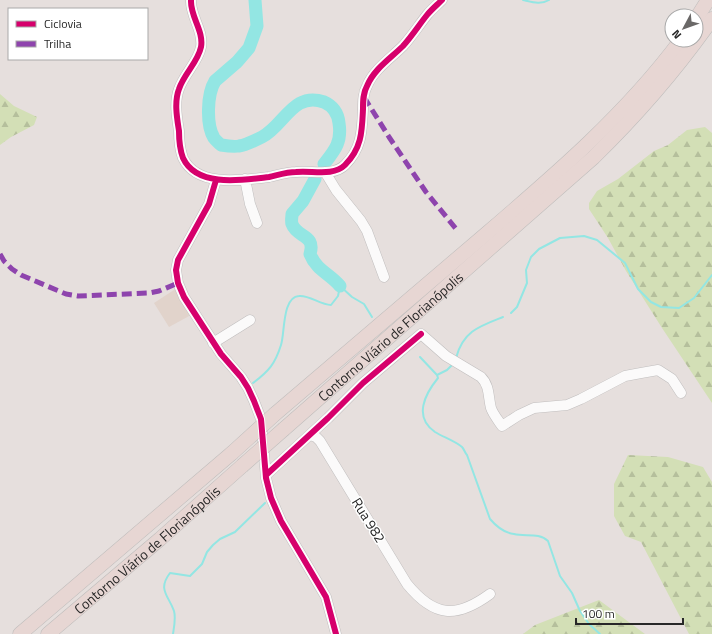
<svg xmlns="http://www.w3.org/2000/svg" width="712" height="634" font-family="'Titillium Web',sans-serif">
<style>
.education{fill:#e1d3cb}
.forest{fill:url(#forest-firs)}
.lines{fill:none;stroke-linecap:round;stroke-linejoin:round}
.stream{stroke:#93e6e3;stroke-width:2}
.river{stroke:#93e6e3;stroke-width:13}
.minor-casing{stroke:#c0bebe;stroke-width:11}
.highway-casing{stroke:#bfbdbc;stroke-width:15}
.minor{stroke:#fbfafa;stroke-width:10}
.highway{stroke:#e7d6d3;stroke-width:14}
.highway-bridge-casing{stroke:#bfbdbc;stroke-width:15;stroke-linecap:butt}
.highway-bridge{stroke:#e7d6d3;stroke-width:14}
.quiet{stroke:#8e44ad;stroke-width:5;stroke-dasharray:10 5;stroke-linecap:butt}
.cycleway-casing{stroke:#fff;stroke-width:8}
.cycleway{stroke:#d6006c;stroke-width:6}
.labels{text-anchor:middle;dominant-baseline:central;stroke-width:3;stroke-linejoin:round;paint-order:stroke}
.street-label{font-size:14px;fill:#282828;stroke:#fff}
</style>
<defs>
<pattern id="forest-firs" width="22" height="20" patternUnits="userSpaceOnUse"><rect width="22" height="20" fill="#d3dfb6"/><path d="M5 1l3.5 6h-7zM16 11l3.5 6h-7z" fill="#b5bf9c"/></pattern>
</defs>
<rect width="100%" height="100%" fill="#e6dfdd"/>
<!-- education -->
<path class="education" d="M177 288 191 315 169 327 154 303Z"/>
<!-- forest -->
<path class="forest" d="M0 94 14 106 37 117 34 125 11 137 0 145Z
M705 127 712 133V403L662 328 626 271 608 238 589 209V203L597 191 618 179 654 151 668 145 687 130Z
M628 455 668 457 703 467 712 482V634H689L641 542 625 536 614 516V484Z
M599 600 645 634H523L535 625Z"/>
<g class="lines">
<!-- stream -->
<path class="stream" d="M523 0C532 2 541 5 549 0
M340 286 352 297 364 304 372 317
M511 313 517 307 527 283 526 270 531 257 539 249 560 238 584 236 597 240 625 263 638 289 651 302 661 307 679 308 694 298 712 275
M420 357 437 375 438 378C425 394 413 417 435 432 443 437 455 441 462 447 464 449 465 453 467 455L490 519C496 526 504 533 514 534 525 537 539 532 548 541L560 576 572 593 580 611 589 624 600 634
M456 358C463 331 480 326 503 317
M437 375 447 370 452 365
M253 383C269 371 275 364 281 345 285 333 282 297 299 296 310 295 320 305 331 305L338 296 340 286
M173 634C174 627 176 618 174 611 169 596 157 590 170 573L190 576 202 564 207 552 213 545 220 539 235 532 265 503"/>
<!-- river -->
<path class="river" d="M255 0 257 26 249 48 237 62 215 81C207 94 206 125 214 138 216 141 219 143 221 145 227 146 234 147 239 146 246 145 256 140 262 137 284 126 293 91 324 102 333 106 338 114 339 123 342 142 335 150 324 164
M315 179 303 201 292 214C292 217 291 221 292 224 297 238 316 234 310 254 317 271 329 273 340 286"/>
<defs>
<path id="minor" d="M191 0C190 16 204 31 201 47 198 62 184 74 179 89 174 102 177 118 179 131 179 140 180 150 183 158 197 188 243 180 269 177 278 175 287 172 296 172 311 170 333 177 345 165 362 148 362 131 363 109 363 101 363 93 367 86 374 69 391 58 403 46 412 36 419 25 427 15 432 9 437 5 442 0
M325 172 336 190 361 221 367 231 384 277
M245 179 250 204 257 223
M216 180 209 204 178 260 176 270 178 283 184 297 221 354 241 377 248 388 254 401 261 419 266 478 271 498 281 521 326 597 336 634
M213 343 250 320
M310 435 316 437 320 441 407 584C434 617 456 619 490 594
M266 475 328 418 363 383 421 334 446 356 481 377C490 386 488 397 491 408 493 414 498 420 502 426L519 415 534 408 567 405 581 399 625 376 641 373 658 370 672 379 681 393"/>
<g id="highway">
<path d="M696 19 708 0"/>
<path d="M275 414C346 354 416 294 486 234 556 174 626 114 681 40"/>
<path id="s1" d="M284 429 594 157C638 114 677 69 712 19"/>
<path d="M20 634 232 453"/>
<path id="s2" d="M48 634 160 539 242 466"/>
</g>
</defs>
<!-- minor casing -->
<use href="#minor" class="minor-casing"/>
<!-- highway casing -->
<use href="#highway" class="highway-casing"/>
<!-- minor -->
<use href="#minor" class="minor"/>
<!-- highway -->
<use href="#highway" class="highway"/>
<defs>
<path id="highway-bridge" d="M232 453 275 414
M242 466 284 429"/>
</defs>
<!-- highway-bridge casing -->
<use href="#highway-bridge" class="highway-bridge-casing"/>
<!-- highway-bridge -->
<use href="#highway-bridge" class="highway-bridge"/>
<!-- quiet -->
<path class="quiet" d="M364 97 389 137 426 192 457 230
M0 254 4 261 12 269 21 275 66 294 78 296 149 293 159 291 178 283"/>
<defs>
<path id="cycleway" d="M191 0C190 16 204 31 201 47 198 62 184 74 179 89 174 102 177 118 179 131 179 140 180 150 183 158 197 188 243 180 269 177 278 175 287 172 296 172 311 170 333 177 345 165 362 148 362 131 363 109 363 101 363 93 367 86 374 69 391 58 403 46 412 36 419 25 427 15 432 9 437 5 442 0
M216 180 209 204 178 260 176 270 178 283 184 297 221 354 241 377 248 388 254 401 261 419 266 478 271 498 281 521 326 597 336 634
M266 475 328 418 363 383 421 334"/>
</defs>
<!-- cycleway casing -->
<use href="#cycleway" class="cycleway-casing"/>
<!-- cycleway -->
<use href="#cycleway" class="cycleway"/>
</g>
<g class="labels">
<!-- street labels -->
<g class="street-label">
<text stroke="none"><textPath href="#s1" startOffset="141">Contorno Viário de Florianópolis</textPath></text>
<text transform="translate(369 520) rotate(58)">Rua 982</text>
<text stroke="none"><textPath href="#s2" startOffset="130">Contorno Viário de Florianópolis</textPath></text>
</g>
</g>
<!-- legend -->
<rect x="8" y="8" width="140" height="52" fill="#ffffff" stroke="#a9a9a9"/>
<rect x="16" y="21" width="20" height="6" fill="#d6006c" stroke="#a9a9a9"/>
<text x="44" y="28" font-size="12" fill="#282828">Ciclovia</text>
<rect x="16" y="41" width="20" height="6" fill="#8e44ad" stroke="#a9a9a9"/>
<text x="44" y="48" font-size="12" fill="#282828">Trilha</text>
<!-- north arrow -->
<g transform="translate(684 28) rotate(229)"><circle r="19" fill="#ffffff" stroke="#a9a9a9"/>
<path d="M0-3L7 15L0 10L-7 15Z" fill="#6a6867"/>
<text y="-6" font-size="11" font-weight="bold" text-anchor="middle" fill="#282828">N</text>
</g>
<!-- scale -->
<path d="M576 618v6h107v-6" fill="none" stroke="#282828" stroke-width="2"/>
<text x="582" y="618" font-size="12" fill="#282828" stroke="#ffffff" stroke-width="3" paint-order="stroke">100 m</text>
</svg>
